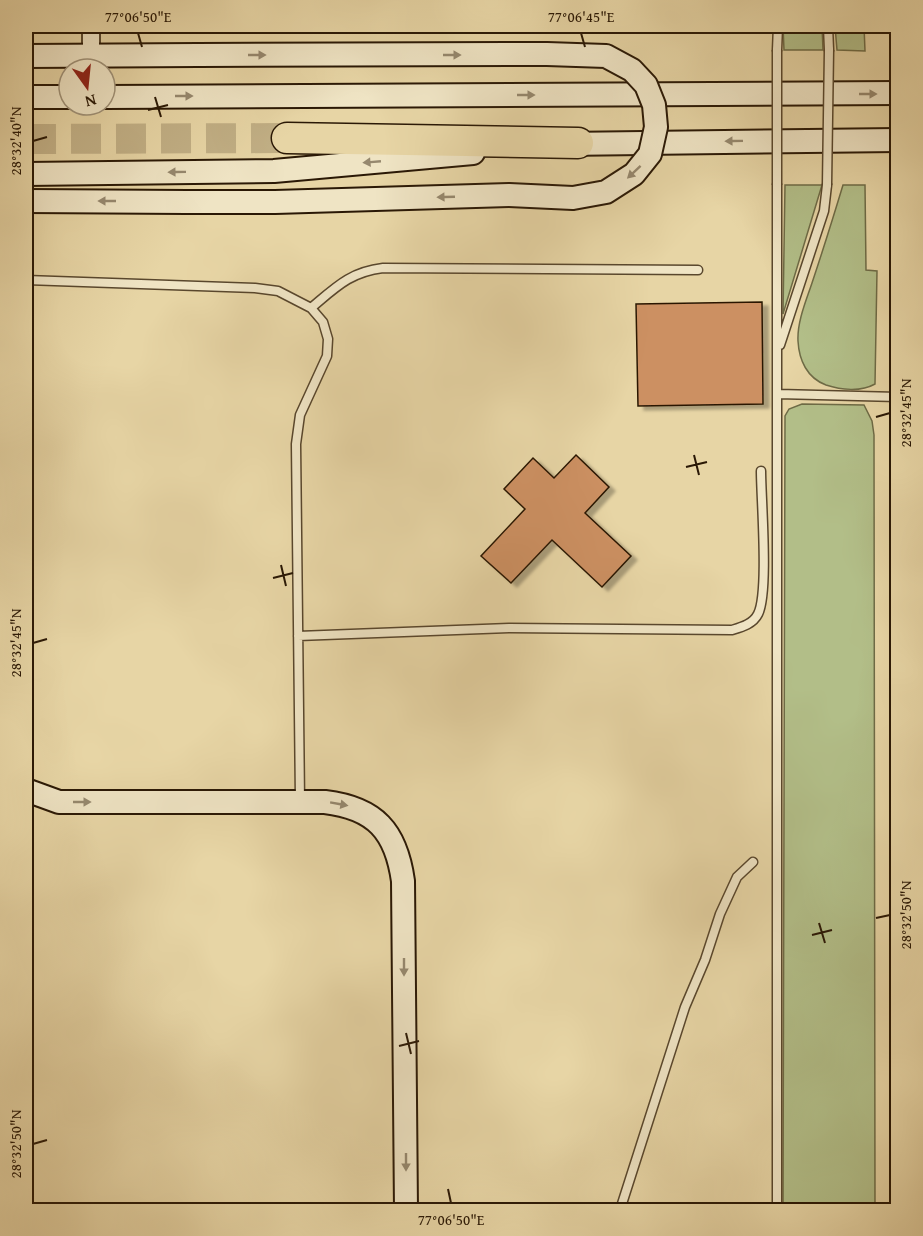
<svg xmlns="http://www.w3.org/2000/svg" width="923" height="1236" font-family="'Gentium Book Plus',serif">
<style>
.green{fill:#b2be88;stroke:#6e6b46;stroke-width:1.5}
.building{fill:#cc9062;stroke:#2a1805;stroke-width:1.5;filter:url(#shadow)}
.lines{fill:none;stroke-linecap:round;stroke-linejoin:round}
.highway-tunnel{stroke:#c1af85;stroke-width:30;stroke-dasharray:30 15;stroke-linecap:butt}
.lane-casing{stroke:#59472d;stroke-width:11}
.street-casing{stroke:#59472d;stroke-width:20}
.secondary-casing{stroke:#2a1805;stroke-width:26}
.highway-casing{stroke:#2a1805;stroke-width:33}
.lane{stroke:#efe4c4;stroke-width:8}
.street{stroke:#efe4c4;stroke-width:16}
.secondary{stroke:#efe4c4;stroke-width:22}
.highway{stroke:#e7d5a5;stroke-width:30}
.lane-bridge-casing{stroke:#59472d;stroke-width:11;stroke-linecap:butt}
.secondary-bridge-casing{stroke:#2a1805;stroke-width:26;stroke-linecap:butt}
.lane-bridge{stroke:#efe4c4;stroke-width:8}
.secondary-bridge{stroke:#efe4c4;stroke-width:22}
.oneway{fill:#96886e}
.ticks{fill:none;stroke:#2a1805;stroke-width:2}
.neatline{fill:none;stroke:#2a1805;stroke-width:2}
.ticks-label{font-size:15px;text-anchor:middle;fill:#2a1805}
</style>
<defs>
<filter id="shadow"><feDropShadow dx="6" dy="4" stdDeviation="1.5" flood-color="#0004"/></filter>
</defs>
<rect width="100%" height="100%" fill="#e7d5a5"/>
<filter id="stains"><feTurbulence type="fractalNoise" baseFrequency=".00333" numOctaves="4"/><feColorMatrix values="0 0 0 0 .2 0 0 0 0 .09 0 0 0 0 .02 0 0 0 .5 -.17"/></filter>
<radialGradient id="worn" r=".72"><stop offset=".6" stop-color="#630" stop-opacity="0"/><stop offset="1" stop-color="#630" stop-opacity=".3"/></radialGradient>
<!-- green -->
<path class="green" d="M783 26H822L823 50H784Z
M835 26H864L865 51 837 50Z
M785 185H822L783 314Z
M843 185H865L866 270 877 271 875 384C861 392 841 390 826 385 807 378 799 360 798 341 797 322 806 301 812 283 823 250 833 218 843 185Z
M802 404 864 405 872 421 874 435 875 1210H783L785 416 789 409Z"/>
<!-- building -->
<path class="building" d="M762 302 763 404 638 406 636 304Z
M576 455 609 487 585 513 631 556 602 587 552 540 511 583 481 556 525 509 504 489 533 458 554 478Z"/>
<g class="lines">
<!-- highway-tunnel -->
<path class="highway-tunnel" d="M26 139 287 138"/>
<defs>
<path id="lane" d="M828 26 829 50
M777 50 778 26
M777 185V1210
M26 280 255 288 278 291 311 308 323 322 328 339 327 356 300 415 296 444 300 801
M311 308C336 287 350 272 383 268L698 270
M780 345 824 211 827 185
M778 394 898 397
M298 636 509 628 732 630C742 627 753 624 758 614 769 592 761 499 761 471
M620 1210 685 1007 705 960 720 914 737 877 753 862"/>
<path id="street" d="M91 26V56"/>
<path id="secondary" d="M26 56 198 55
M26 97H69
M105 97 898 93
M563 144 898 140
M26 174 274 171 473 153
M26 201 187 202
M26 790 59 802H325C375 808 396 831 403 881L406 1210"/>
<path id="highway" d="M287 138 578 143"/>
</defs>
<!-- lane casing -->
<use href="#lane" class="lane-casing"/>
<!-- street casing -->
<use href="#street" class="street-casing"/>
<!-- secondary casing -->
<use href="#secondary" class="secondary-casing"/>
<!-- highway casing -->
<use href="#highway" class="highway-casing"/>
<!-- lane -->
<use href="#lane" class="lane"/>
<!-- street -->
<use href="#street" class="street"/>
<!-- secondary -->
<use href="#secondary" class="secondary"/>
<!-- highway -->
<use href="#highway" class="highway"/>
<defs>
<path id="lane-bridge" d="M777 185V50
M827 185 829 50"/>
<path id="secondary-bridge" d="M187 202H275L509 195 573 198 606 192 634 174 650 154 656 127 654 105 646 85 632 70 606 56 547 54 198 55"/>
</defs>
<!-- lane-bridge casing -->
<use href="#lane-bridge" class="lane-bridge-casing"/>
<!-- secondary-bridge casing -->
<use href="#secondary-bridge" class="secondary-bridge-casing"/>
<!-- lane-bridge -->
<use href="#lane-bridge" class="lane-bridge"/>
<!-- secondary-bridge -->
<use href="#secondary-bridge" class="secondary-bridge"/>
</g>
<!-- one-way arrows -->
<defs><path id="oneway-solid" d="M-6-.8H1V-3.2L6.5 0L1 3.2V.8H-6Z" transform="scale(1.5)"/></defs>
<g class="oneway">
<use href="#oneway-solid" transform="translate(257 55)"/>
<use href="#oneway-solid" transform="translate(452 55)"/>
<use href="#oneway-solid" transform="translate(868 94)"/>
<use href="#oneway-solid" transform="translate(526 95)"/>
<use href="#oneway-solid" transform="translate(184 96)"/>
<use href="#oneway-solid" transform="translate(734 141) rotate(179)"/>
<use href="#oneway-solid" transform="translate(372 162) rotate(175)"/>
<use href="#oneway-solid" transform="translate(177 172) rotate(179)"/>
<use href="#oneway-solid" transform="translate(634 172) rotate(137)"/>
<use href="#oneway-solid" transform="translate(446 197) rotate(178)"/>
<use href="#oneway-solid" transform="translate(107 201) rotate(-180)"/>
<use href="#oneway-solid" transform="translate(82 802)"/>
<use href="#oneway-solid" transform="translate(339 804) rotate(10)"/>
<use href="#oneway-solid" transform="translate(404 967) rotate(90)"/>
<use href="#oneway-solid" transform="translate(406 1162) rotate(90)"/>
</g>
<!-- ticks -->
<path class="ticks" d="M138 33 142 47M581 33 585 47M155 97 161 117M148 110 168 105M33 141 47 137M876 417 890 413M694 455 699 475M686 467 707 462M281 565 286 586M273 578 293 573M33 643 47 639M876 918 890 915M819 923 825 943M812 935 832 930M406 1033 411 1054M399 1046 419 1041M33 1144 47 1140M448 1189 451 1203"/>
<!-- margin -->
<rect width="923" height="1236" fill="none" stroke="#e7d5a5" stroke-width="66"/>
<!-- north arrow -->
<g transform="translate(87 87) rotate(165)"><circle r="28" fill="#efe4c4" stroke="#a09278" stroke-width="1.5"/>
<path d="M0-4.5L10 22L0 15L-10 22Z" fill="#8f2418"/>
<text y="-9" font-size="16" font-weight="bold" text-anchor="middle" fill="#2a1805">N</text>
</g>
<rect x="33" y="33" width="857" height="1170" class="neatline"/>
<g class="ticks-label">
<text x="138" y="22">77°06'50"E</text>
<text x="581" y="22">77°06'45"E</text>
<text transform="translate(16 141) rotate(-90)" y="5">28°32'40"N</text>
<text transform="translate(906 413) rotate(-90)" y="5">28°32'45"N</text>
<text transform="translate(16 643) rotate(-90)" y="5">28°32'45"N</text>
<text transform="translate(906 915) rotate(-90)" y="5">28°32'50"N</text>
<text transform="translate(16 1144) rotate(-90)" y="5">28°32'50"N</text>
<text x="451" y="1225">77°06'50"E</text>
</g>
<rect width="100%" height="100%" filter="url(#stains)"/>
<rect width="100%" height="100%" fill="url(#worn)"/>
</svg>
